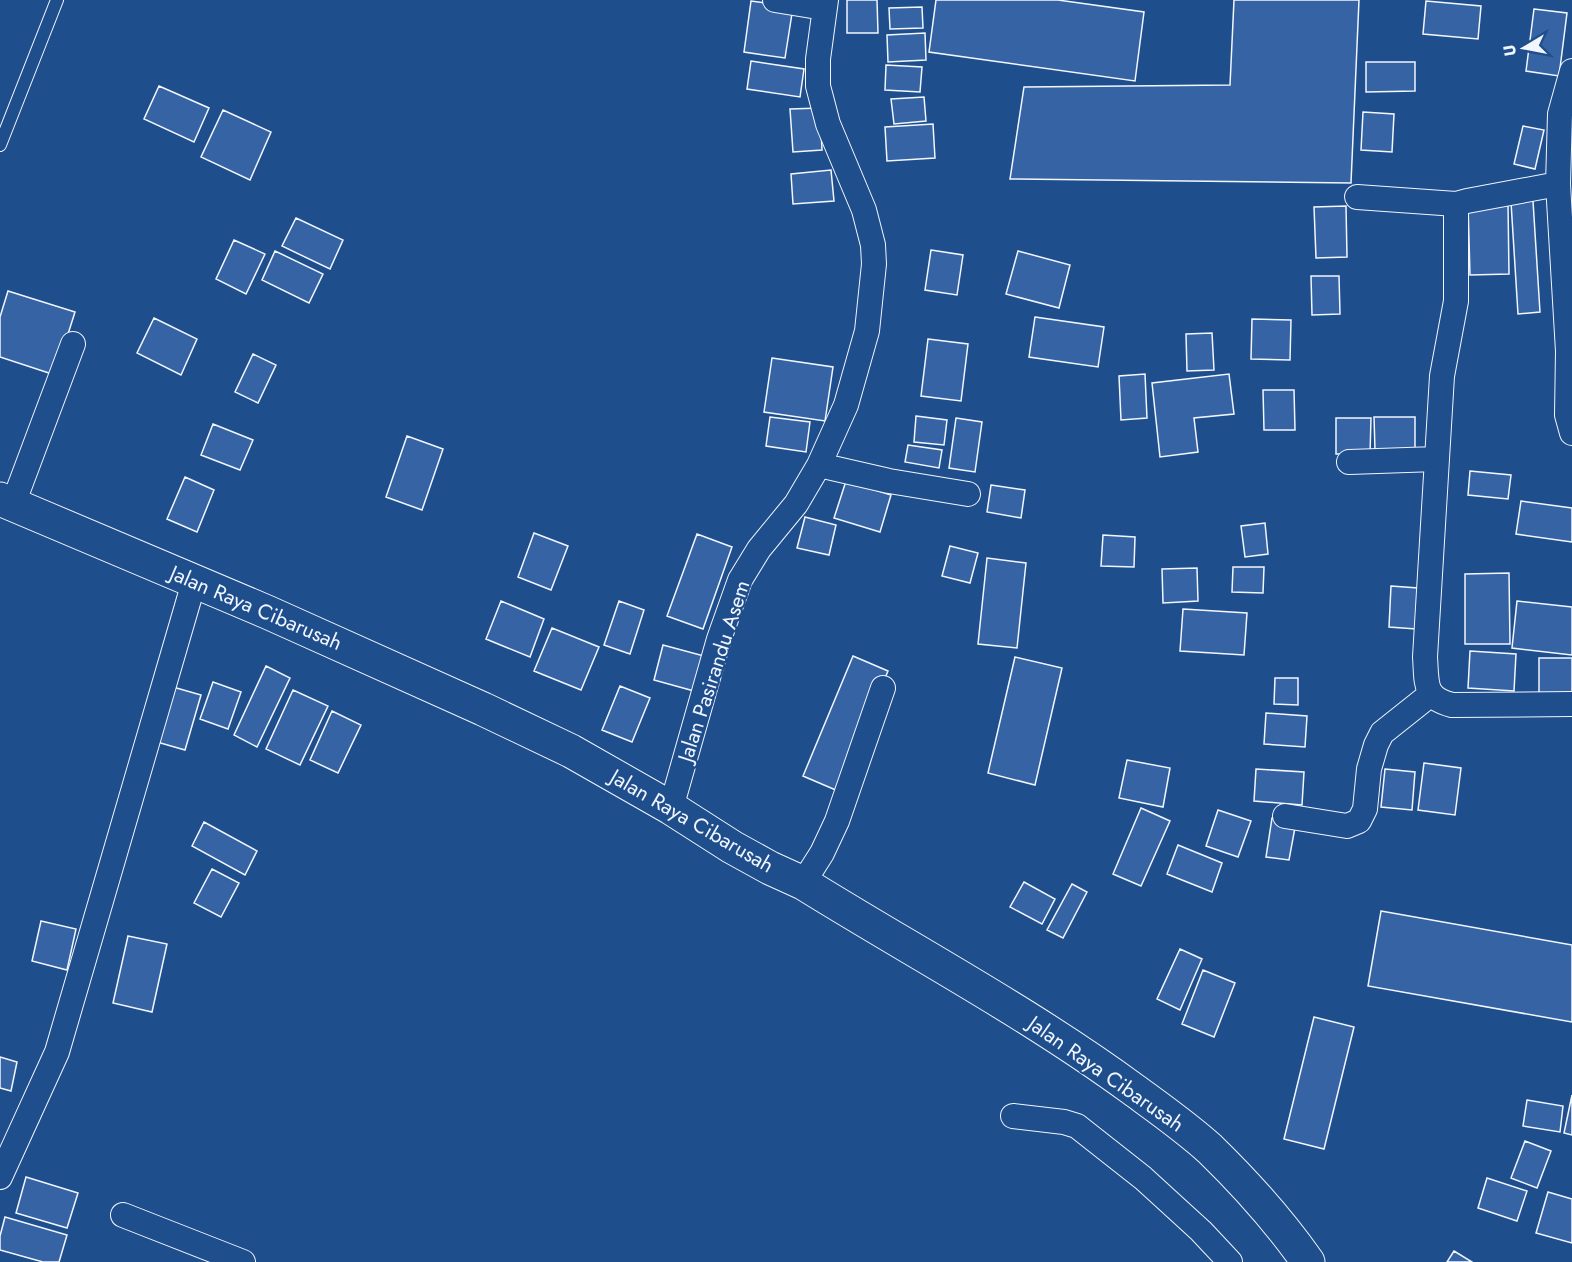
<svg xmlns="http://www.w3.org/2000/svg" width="1572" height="1262" font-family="Jost,sans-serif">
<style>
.building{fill:#3563a3;stroke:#f2f6ff;stroke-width:1.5}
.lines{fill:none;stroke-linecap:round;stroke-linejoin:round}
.lane-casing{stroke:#f2f6ff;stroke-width:14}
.street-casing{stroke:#f2f6ff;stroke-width:26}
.primary-casing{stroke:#f2f6ff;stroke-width:35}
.lane{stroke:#1f4e8c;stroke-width:12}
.street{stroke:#1f4e8c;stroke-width:24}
.primary{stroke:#1f4e8c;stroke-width:33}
.labels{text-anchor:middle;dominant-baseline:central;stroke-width:4.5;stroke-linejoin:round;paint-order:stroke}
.street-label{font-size:21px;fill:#f2f6ff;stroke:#1f4e8c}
</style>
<rect width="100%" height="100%" fill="#1f4e8c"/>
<!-- building -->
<path class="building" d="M847 0H877L878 33H847Z
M936 0H1058L1144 12 1135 81 929 52Z
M1234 0H1359L1351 183 1010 179 1024 87 1230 85Z
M751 1 793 7 785 58 744 52Z
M1426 1 1481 6 1478 39 1423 34Z
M922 7 923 28 890 29 889 8Z
M1534 9 1567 13 1559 76 1526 71Z
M925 33 926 60 888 62 887 35Z
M751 61 804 69 800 97 747 89Z
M1366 62H1415V91L1366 92Z
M886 65 922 67 920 92 885 90Z
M159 86 209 108 194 142 144 119Z
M924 97 926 121 894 124 891 99Z
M820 108 822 150 793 152 790 109Z
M223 110 271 132 250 180 201 157Z
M1363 112 1394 114 1392 152 1361 150Z
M933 124 935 158 887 161 885 127Z
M1523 126 1544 130 1535 169 1514 164Z
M831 170 834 201 793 204 791 174Z
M1533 201 1540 312 1518 314 1511 202Z
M1468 204H1508L1509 274 1470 275Z
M1346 206 1347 257 1316 258 1314 207Z
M296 218 343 240 330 269 282 246Z
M234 240 265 254 246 294 216 279Z
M931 250 963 255 957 295 925 290Z
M275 251 323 274 309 303 262 280Z
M1018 251 1070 265 1059 308 1006 294Z
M1311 276H1339L1340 314 1312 315Z
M8 291 75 312 55 375 0 357V317Z
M1035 317 1104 327 1098 367 1029 357Z
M154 318 197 339 181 375 137 353Z
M1252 319 1291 320 1290 360 1251 359Z
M1212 333 1214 370 1187 371 1186 334Z
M928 339 968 344 961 401 921 396Z
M253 354 276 365 258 403 235 392Z
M772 358 833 367 825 421 764 412Z
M1145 374 1147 418 1121 420 1119 376Z
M1229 374 1234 414 1194 418 1198 452 1160 457 1152 383Z
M1263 390H1294L1295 430H1264Z
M916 416 947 420 944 445 914 442Z
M770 417 810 422 806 452 766 446Z
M1374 417H1415V450H1375Z
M956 418 982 422 975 472 949 468Z
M1336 418H1371L1370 454H1336Z
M213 424 253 440 240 470 201 455Z
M407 436 443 449 422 510 386 497Z
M908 445 942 450 939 468 905 462Z
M1470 471 1511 475 1508 499 1468 495Z
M185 477 214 490 197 532 167 519Z
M846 481 891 495 880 532 834 518Z
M991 485 1025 490 1021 518 987 512Z
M1521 501 1572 508V542L1516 534Z
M805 517 836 525 829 555 797 548Z
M1265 523 1268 554 1245 557 1241 526Z
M534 533 568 546 551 590 518 577Z
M697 534 732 547 703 629 667 616Z
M1103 535 1135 537 1134 567 1101 566Z
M950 546 978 553 970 583 942 576Z
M987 558 1026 563 1017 648 978 644Z
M1233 567H1264L1263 593 1232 592Z
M1197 568 1198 601 1163 603 1162 569Z
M1509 573 1510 644H1465V574Z
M1391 586 1418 588 1416 629 1389 627Z
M501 601 544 619 530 657 486 639Z
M619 601 644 610 630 654 604 645Z
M1517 601 1572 607V655L1512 648Z
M1183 609 1247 613 1244 655 1180 651Z
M552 628 599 647 581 690 534 671Z
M663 645 704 656 694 691 654 680Z
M1470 651 1516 654 1514 691 1468 688Z
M853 656 888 671 838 791 803 776Z
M1015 657 1062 668 1035 785 988 773Z
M1539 658H1572V696H1539Z
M266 666 290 678 257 747 234 735Z
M1275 678H1298V705L1274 704Z
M213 682 241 692 228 729 200 719Z
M620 686 650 698 632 742 602 730Z
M173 687 201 695 185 750 157 742Z
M293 690 328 706 300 765 266 749Z
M332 711 361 725 338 773 310 760Z
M1266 713 1307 716 1305 747 1264 744Z
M1127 760 1170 768 1163 807 1119 798Z
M1424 763 1461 768 1455 815 1418 810Z
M1256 769 1304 772 1302 805 1254 801Z
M1385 769 1415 772 1412 810 1381 807Z
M1141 808 1170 821 1141 886 1113 874Z
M1218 810 1251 821 1238 857 1206 846Z
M1272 818 1296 822 1289 860 1266 857Z
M204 822 257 851 245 875 192 846Z
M1178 845 1222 863 1212 892 1167 874Z
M212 869 239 883 221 917 194 903Z
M1024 882 1055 899 1042 924 1010 907Z
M1072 884 1087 892 1063 938 1047 930Z
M1381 911 1572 945V1022L1368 986Z
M41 921 76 929 67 970 32 961Z
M128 936 167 944 152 1012 113 1003Z
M1180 949 1202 959 1180 1010 1157 999Z
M1203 970 1235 983 1214 1037 1182 1024Z
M1314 1017 1354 1027 1324 1149 1284 1139Z
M0 1057 17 1062 11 1091 0 1088Z
M1572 1095V1135L1564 1133Z
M1527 1100 1563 1106 1560 1132 1523 1126Z
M1525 1141 1551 1151 1537 1188 1511 1178Z
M26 1177 78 1193 67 1228 16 1213Z
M1487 1178 1527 1191 1517 1221 1478 1208Z
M1548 1192 1572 1199V1243L1536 1233Z
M5 1217 67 1235 59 1262H43L0 1250V1236Z
M1454 1251 1472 1262H1447Z"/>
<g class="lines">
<defs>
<path id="lane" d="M0 145 57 0"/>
<path id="street" d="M775 0 824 8
M1572 71 1560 114 1558 184 1467 201 1456 204V301L1442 376 1425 657C1427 683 1423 698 1452 705L1572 704
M1558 184 1568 351 1567 415 1572 433
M1357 197 1456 204
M1349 462 1436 459
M819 465 889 481 968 494
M13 504 73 344
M671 808 719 639 740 580 759 549 796 504 819 465 846 405 867 331 874 264 873 245 864 210 828 124 818 86V59L826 0
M1285 816 1347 826 1359 821 1365 809 1369 769 1376 745 1382 733 1431 694
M803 883 822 853 837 821 883 688
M1013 1116 1064 1122 1077 1126 1143 1178 1201 1231 1230 1262
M0 1177 57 1052 194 582
M123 1215 243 1262"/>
<path id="primary" d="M0 499 267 612 483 709 571 751 671 808 732 847 770 868 803 883C914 952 1029 1013 1134 1090 1160 1109 1187 1128 1210 1149 1246 1184 1279 1221 1308 1262"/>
</defs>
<!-- lane casing -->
<use href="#lane" class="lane-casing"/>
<!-- street casing -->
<use href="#street" class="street-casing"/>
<!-- primary casing -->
<use href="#primary" class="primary-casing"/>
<!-- lane -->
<use href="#lane" class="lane"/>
<!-- street -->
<use href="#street" class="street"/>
<!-- primary -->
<use href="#primary" class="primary"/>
</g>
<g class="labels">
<!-- street labels -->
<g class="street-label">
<text transform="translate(256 608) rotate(23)">Jalan Raya Cibarusah</text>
<text transform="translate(714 671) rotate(-72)">Jalan Pasirandu Asem</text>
<text transform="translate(692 821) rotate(30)">Jalan Raya Cibarusah</text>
<text transform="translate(1106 1074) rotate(35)">Jalan Raya Cibarusah</text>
</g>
</g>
<!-- north arrow -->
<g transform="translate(1524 48) rotate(260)" stroke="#1f4e8c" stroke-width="4.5" paint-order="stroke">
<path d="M0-4.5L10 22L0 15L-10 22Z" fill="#f2f6ff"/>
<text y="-9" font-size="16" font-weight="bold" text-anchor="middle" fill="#f2f6ff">U</text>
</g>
</svg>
